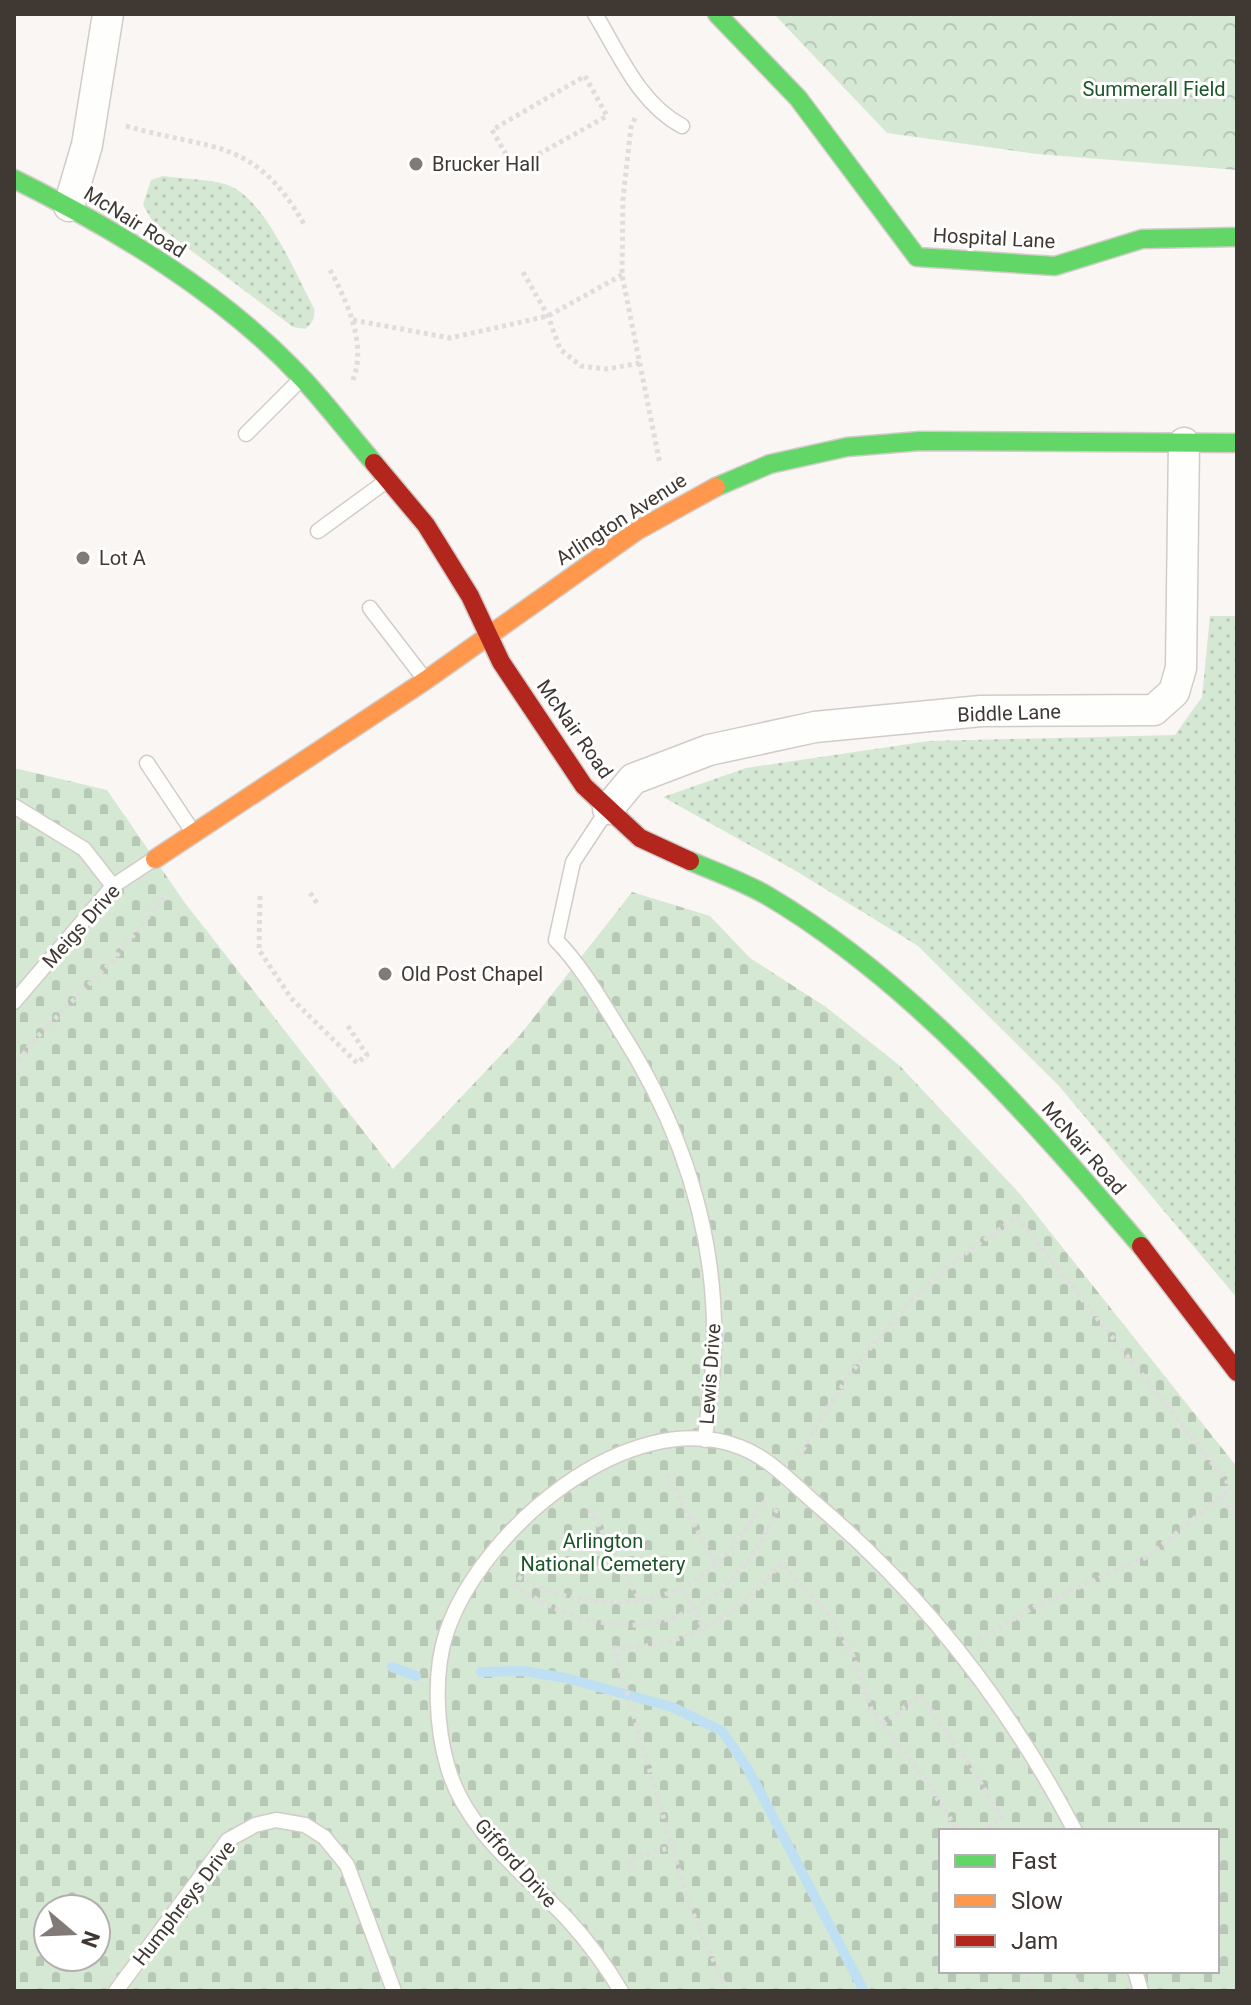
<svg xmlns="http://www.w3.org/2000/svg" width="1251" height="2005" font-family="Roboto,sans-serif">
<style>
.grass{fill:url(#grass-dots)}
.forest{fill:url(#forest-crowns)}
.cemetery{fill:url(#cemetery-stones);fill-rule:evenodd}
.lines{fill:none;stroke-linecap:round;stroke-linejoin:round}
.stream{stroke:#bee0f2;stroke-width:10}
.lane-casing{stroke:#d1ccc8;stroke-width:17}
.street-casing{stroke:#d1ccc8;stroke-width:33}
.fast-casing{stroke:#d1ccc8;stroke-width:21}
.slow-casing{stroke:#d1ccc8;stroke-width:21}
.jam-casing{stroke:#d1ccc8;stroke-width:21}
.path{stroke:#dfdddd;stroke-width:5;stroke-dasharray:4 4;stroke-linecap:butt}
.lane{stroke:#fefefd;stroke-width:14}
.street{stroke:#fefefd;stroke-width:30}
.fast{stroke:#63d668;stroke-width:18}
.slow{stroke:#ff974d;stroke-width:18}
.jam{stroke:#b3261e;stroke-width:18}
.poi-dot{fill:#817a76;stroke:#fff;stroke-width:3}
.labels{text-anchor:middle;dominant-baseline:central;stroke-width:6;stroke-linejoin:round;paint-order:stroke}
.park-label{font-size:20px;fill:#1c5528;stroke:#fff}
.poi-label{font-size:20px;fill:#403833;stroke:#fff;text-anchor:start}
.street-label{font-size:20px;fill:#403833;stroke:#fff}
</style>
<defs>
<pattern id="grass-dots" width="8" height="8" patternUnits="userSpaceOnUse" patternTransform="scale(2)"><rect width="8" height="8" fill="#d5e8d4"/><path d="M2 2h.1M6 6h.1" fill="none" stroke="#b8c8b6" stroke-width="1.8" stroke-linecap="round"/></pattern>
<pattern id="forest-crowns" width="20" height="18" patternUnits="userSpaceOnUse" patternTransform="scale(2)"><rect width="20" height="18" fill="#d5e8d4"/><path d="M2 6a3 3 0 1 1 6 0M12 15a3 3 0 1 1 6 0" fill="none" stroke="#b8c8b6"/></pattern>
<pattern id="cemetery-stones" width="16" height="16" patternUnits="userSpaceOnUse" patternTransform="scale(2)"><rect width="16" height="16" fill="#d5e8d4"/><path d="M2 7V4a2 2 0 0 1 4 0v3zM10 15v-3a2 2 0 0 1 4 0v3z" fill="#b8c8b6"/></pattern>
</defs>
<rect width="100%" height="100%" fill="#faf6f3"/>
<!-- grass -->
<path class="grass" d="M163 176C183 179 205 179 225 184 265 196 295 274 314 308 315 318 313 323 305 329L293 327 153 222 143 205 151 180Z
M1210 616H1237V1298L1059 1086 918 946 796 871 663 797 746 768 929 741 1175 735 1202 697Z"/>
<!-- forest -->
<path class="forest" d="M774 14H1237V170L1037 154 887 133Z"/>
<!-- cemetery -->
<path class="cemetery" d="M14 768 107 790 185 903 393 1169 520 1035 632 892 710 916 750 958 826 1007 899 1065 1020 1194 1237 1467V1991H14ZM941 1831H1217V1971H941ZM48 1909H96V1957H48Z"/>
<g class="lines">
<!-- stream -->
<path class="stream" d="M392 1667 416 1676
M481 1672 524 1671 566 1678 672 1707 722 1731 748 1769 864 1991"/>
<defs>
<path id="lane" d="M595 14C620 55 639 103 682 126
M246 434 299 381
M318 531 385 482
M370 608 423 677
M147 763 191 829
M14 806 84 849 113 886
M606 812 573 862 556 940C582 967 599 997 619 1029 680 1124 716 1228 714 1343 714 1375 708 1407 705 1440
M14 1002 113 886 151 861
M1135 1971 1141 1991
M116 1991 228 1840 255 1825 276 1820 305 1825 324 1837 347 1865 394 1991
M621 1991C606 1966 590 1944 570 1922 527 1875 467 1833 448 1768 436 1728 433 1671 447 1631 481 1531 628 1404 740 1447 769 1458 791 1482 814 1502 922 1593 1009 1705 1075 1831"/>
<path id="street" d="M69 206 87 145 108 14
M608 809 633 779 709 750 815 727 981 711 1154 710 1174 692 1181 668 1184 443"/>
<path id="fast" d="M717 14 798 98 917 257 1055 266 1142 239 1237 237
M14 179C117 230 224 294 303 379 328 406 350 435 374 463
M716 487 770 464 847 447 920 441 1237 443
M690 861C716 872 744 882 768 896 913 982 1033 1120 1141 1246"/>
<path id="slow" d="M155 859 426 680 638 530 716 487"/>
<path id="jam" d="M374 463 426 525 470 596 501 662 584 786 640 838 690 861
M1141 1246 1237 1372"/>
</defs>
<!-- lane casing -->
<use href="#lane" class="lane-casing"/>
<!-- street casing -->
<use href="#street" class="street-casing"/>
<!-- fast casing -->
<use href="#fast" class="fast-casing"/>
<!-- slow casing -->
<use href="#slow" class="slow-casing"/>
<!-- jam casing -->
<use href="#jam" class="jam-casing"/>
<!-- path -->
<path class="path" d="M585 76 607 116 514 168 492 130Z
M635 118 631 127 623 199 622 275 660 464
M126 126C213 151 254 137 304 224
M330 270C347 301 368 346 352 382
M523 272 548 316 560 349 581 366 607 369 640 363
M353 320 450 338 548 316 622 275
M310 893 319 906
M260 896 259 950 291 998 357 1063 367 1055 346 1023
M14 1068 33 1041 114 959 165 896
M799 1457C838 1387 881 1325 942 1272 965 1252 992 1235 1017 1217L1232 1488 1147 1557 1036 1606 978 1640
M667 1474 716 1565
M1221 1498 1237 1518
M590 1509 640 1601
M518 1577C581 1611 660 1615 716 1564 737 1545 749 1522 766 1500
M513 1585C624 1658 724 1630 777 1509
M681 1586 704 1629
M883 1724 920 1695 969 1764 1002 1818 982 1831
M632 1872 629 1859 672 1847
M1025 1971 1033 1991
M1073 1971 1079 1991
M727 1991 688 1902 614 1648C684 1649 737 1617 781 1563L828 1613 853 1656 871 1709 923 1776 958 1831"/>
<!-- lane -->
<use href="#lane" class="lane"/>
<!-- street -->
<use href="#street" class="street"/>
<!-- fast -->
<use href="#fast" class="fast"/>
<!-- slow -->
<use href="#slow" class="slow"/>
<!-- jam -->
<use href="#jam" class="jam"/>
</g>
<!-- markers -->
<g class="poi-dot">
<circle cx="416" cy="164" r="8"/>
<circle cx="83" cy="558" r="8"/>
<circle cx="385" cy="974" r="8"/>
</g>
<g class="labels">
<!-- park labels -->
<g class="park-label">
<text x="1154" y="89">Summerall Field</text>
<text x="603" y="1541">Arlington<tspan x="603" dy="23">National Cemetery</tspan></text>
</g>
<!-- poi labels -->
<g class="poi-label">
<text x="432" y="164">Brucker Hall</text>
<text x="99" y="558">Lot A</text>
<text x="401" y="974">Old Post Chapel</text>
</g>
<!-- street labels -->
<g class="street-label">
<text transform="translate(135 222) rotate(32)">McNair Road</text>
<text transform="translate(994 238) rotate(3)">Hospital Lane</text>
<text transform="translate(621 519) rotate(-33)">Arlington Avenue</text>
<text transform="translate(1009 713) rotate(-2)">Biddle Lane</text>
<text transform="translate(575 729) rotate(55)">McNair Road</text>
<text transform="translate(81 926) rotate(-48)">Meigs Drive</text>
<text transform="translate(1084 1148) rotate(49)">McNair Road</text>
<text transform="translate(710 1374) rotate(-86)">Lewis Drive</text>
<text transform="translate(516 1863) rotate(48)">Gifford Drive</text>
<text transform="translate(184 1903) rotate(-52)">Humphreys Drive</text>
</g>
</g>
<!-- border -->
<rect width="1251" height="2005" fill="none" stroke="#403833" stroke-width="32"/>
<!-- legend -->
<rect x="939" y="1829" width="280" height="144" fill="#ffffff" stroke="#b3afad" stroke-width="2"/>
<rect x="955" y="1855" width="40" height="12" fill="#63d668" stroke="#b3afad" stroke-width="2"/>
<text x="1011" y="1869" font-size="24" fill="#403833">Fast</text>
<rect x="955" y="1895" width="40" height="12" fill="#ff974d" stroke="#b3afad" stroke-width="2"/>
<text x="1011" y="1909" font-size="24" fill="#403833">Slow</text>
<rect x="955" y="1935" width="40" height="12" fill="#b3261e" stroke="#b3afad" stroke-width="2"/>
<text x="1011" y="1949" font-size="24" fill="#403833">Jam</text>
<!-- north arrow -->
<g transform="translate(72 1933) rotate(109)"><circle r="38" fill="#ffffff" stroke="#b3afad" stroke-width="2"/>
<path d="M0-6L14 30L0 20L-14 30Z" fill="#817a76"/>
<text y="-12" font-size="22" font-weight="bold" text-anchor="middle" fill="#403833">N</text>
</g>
</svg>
